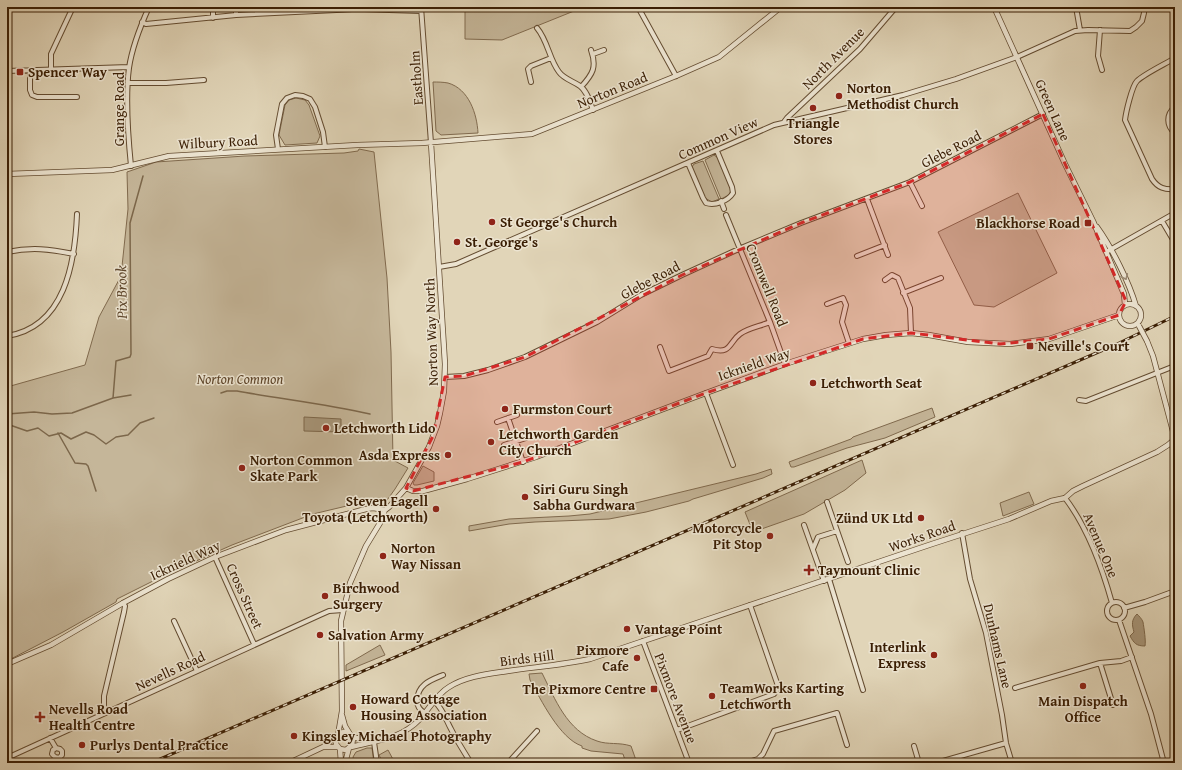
<svg xmlns="http://www.w3.org/2000/svg" width="1182" height="770" font-family="'Gentium Book Plus',serif">
<style>
.green{fill:#c5b699;stroke:#806a4e}
.water{fill:#a8977b;stroke:#7c674b}
.lines{fill:none;stroke-linecap:round;stroke-linejoin:round}
.stream{stroke:#7c674b;stroke-width:1.5}
.minor-casing{stroke:#644c31;stroke-width:6}
.tertiary-casing{stroke:#644c31;stroke-width:6}
.minor{stroke:#ece4d1;stroke-width:4}
.tertiary{stroke:#ece4d1;stroke-width:4.5}
.rail-casing{stroke:#3a1e04;stroke-width:3}
.rail{stroke:#ece4d1;stroke-width:1.5;stroke-dasharray:4.5;stroke-linecap:butt}
.tertiary-bridge-casing{stroke:#644c31;stroke-width:6;stroke-linecap:butt}
.tertiary-bridge{stroke:#ece4d1;stroke-width:4.5}
.oneway{stroke:#9c8b75}
.marked{fill:#d62828;fill-opacity:0.2;stroke:#d62828;stroke-width:3;stroke-dasharray:8 5;stroke-linejoin:round}
.poi-dot{fill:#8f2418;stroke:#ece4d1;stroke-width:1.5}
.labels{text-anchor:middle;dominant-baseline:central;stroke-width:3;stroke-linejoin:round;paint-order:stroke}
.street-label{font-size:14px;fill:#3a1e04;stroke:#ece4d1}
.poi-label{font-size:14px;font-weight:bold;fill:#3a1e04;stroke:#ece4d1;text-anchor:start}
.park-label{font-size:14px;font-style:italic;fill:#5d4429;stroke:#ece4d1}
.water-label{font-size:15px;font-style:italic;fill:#60482e;stroke:#ece4d1}
</style>
<rect width="100%" height="100%" fill="#e1d5b8"/>
<filter id="stains"><feTurbulence type="fractalNoise" baseFrequency=".005" numOctaves="4"/><feColorMatrix values="0 0 0 0 .2 0 0 0 0 .09 0 0 0 0 .02 0 0 0 .5 -.17"/></filter>
<radialGradient id="worn" r=".72"><stop offset=".6" stop-color="#630" stop-opacity="0"/><stop offset="1" stop-color="#630" stop-opacity=".3"/></radialGradient>
<!-- green -->
<path class="green" d="M465 7H572L574 11 502 40 465 39Z
M433 82C437 82 443 82 448 83 469 89 477 114 478 133L441 135 436 131Z
M296 98 305 100 309 105 320 136 317 143 285 145 279 135 285 105 289 100Z
M359 149 374 152 387 278 391 352 393 460 408 468 395 489 385 503H379L376 499 313 514 232 545 167 574 117 599 116 602 63 632 7 661V387L85 365 99 317 121 276 128 209 127 172 156 162 245 156 344 153 358 151Z
M714 155 718 158 731 190 729 195 721 199 705 160Z
M703 161 719 199 712 202 705 198 692 167 694 164Z
M1018 193 1057 273 994 307 974 305 938 232Z
M932 408 935 417 885 438 847 448 794 467H791L789 462 851 439 853 437Z
M862 460 866 473 845 490 804 514 753 532 745 512Z
M423 466 434 472V481L417 485H414L413 483Z
M771 469 772 474 763 478 693 499 689 501 646 512 609 519 535 522 509 524 469 531V526L509 519 569 516 590 514 756 474Z
M1029 492 1034 504 1003 516 1000 503Z
M380 645 385 655 346 671V665Z
M542 673C555 699 567 731 597 741 608 745 619 742 631 746L637 763H626L623 754 591 751 582 748V746C560 739 541 700 530 680L529 674Z
M367 748H372L374 763H353L354 762 353 757 356 752Z
M388 750 395 763H383L379 755Z"/>
<!-- water -->
<path class="water" d="M304 417 341 419V432L304 431Z
M1137 614C1139 616 1142 619 1143 622 1144 628 1146 641 1145 646 1136 646 1134 643 1130 636L1134 632C1132 625 1131 620 1137 614Z"/>
<g class="lines">
<!-- stream -->
<path class="stream" d="M221 393 227 391H237C281 399 326 404 370 414
M113 398 116 361 130 357 131 354 130 223 143 176
M7 414 34 412 52 414 72 413 113 398 131 395
M7 424 27 431 38 428 49 436 61 433 71 439 86 432 94 435 106 444 116 437 128 435 140 423 154 418
M58 433 75 463 86 464 88 466 96 491"/>
<defs>
<path id="minor" d="M213 7V18
M236 7V15
M421 7 431 143
M638 7 676 76
M1076 7 1080 30
M1145 9H1159L1170 7
M142 22 146 24 236 15 357 9 421 11
M537 28C548 41 549 59 559 72 564 79 573 81 580 86 587 91 590 102 593 110
M1100 30 1098 56 1102 70
M593 54 604 50
M1175 58C1165 64 1144 74 1137 81 1132 86 1126 112 1125 120L1152 179C1158 188 1165 190 1175 189
M51 69V54L73 7
M30 70V90L32 95 37 97H77
M7 71 129 67
M531 82 528 69 531 66 551 58
M128 83H166L204 80
M581 87C593 74 597 67 591 50
M1175 107C1166 114 1166 126 1175 133
M784 122 787 118 860 49 896 7
M278 149 276 135 282 104 287 98 295 95 303 96 310 99 315 107 323 132 325 147
M688 163 703 198 706 203C715 206 728 201 733 193L732 187 717 151
M131 166C128 136 125 98 129 68 132 47 140 27 149 7
M910 182 922 206
M867 199 888 255
M721 201 724 209
M726 215 770 322 785 364
M1162 221 1175 243
M1108 251 1175 213
M7 252C32 247 49 249 74 254
M857 256 885 245
M439 267 456 264 774 125 903 95 956 79 1017 57 1075 31 1088 30 1130 31 1136 27 1142 21 1144 13V7
M885 280 892 275 898 278 910 308 911 333
M903 293 941 278
M827 304 843 298 846 305 842 322 849 343
M7 336C65 327 75 263 77 214
M660 347 669 371 708 356 712 349C731 355 729 342 740 334 748 328 761 326 770 322
M445 377 464 376 488 370 525 357 597 322 641 295 682 275 741 248 801 223 910 182 1043 114
M706 393 733 465
M1079 400 1086 401 1172 367
M508 418 523 462
M497 422 517 415
M504 445 526 438
M1065 498C1088 528 1102 567 1112 603
M827 502 848 562
M804 525 824 581
M962 533 970 579 986 633 1002 715 1006 743 1012 763
M813 549 818 537 837 531
M215 557 254 644
M829 579 863 690
M1107 611a9 9 0 1 1 18 0a9 9 0 1 1-18 0Z
M1124 608 1145 602 1175 591
M1119 620 1151 714 1164 763
M174 621 197 671
M643 641 689 763
M1100 663 1113 705
M1015 688 1100 663 1121 661 1132 657
M435 702C443 709 446 720 451 729 457 741 464 752 471 763
M107 712 104 706V696L124 612 125 606 123 603
M425 713C419 710 417 706 417 700 418 684 431 680 443 675
M677 730 774 694 778 688 777 683 750 605
M50 738 56 748 60 749 62 751V755L59 758 55 757 52 754 53 750 56 748
M374 742 377 763
M914 746 919 763
M7 758 320 615 329 611 343 610
M508 763 537 731
M745 763 758 759 763 754 774 731 837 713 847 745
M936 763 1006 743"/>
<path id="tertiary" d="M994 7 1065 164 1093 221 1124 294 1125 305
M7 174 112 170 169 156 357 145 422 143 532 134 676 76 719 57 781 7
M1097 227C1112 248 1129 282 1136 306
M1119 315a11 11 0 1 1 22 0a11 11 0 1 1-22 0Z
M1147 341 1153 356 1175 439
M406 488 413 491H423L467 479 536 457 706 393 785 364 863 339 886 335 911 333 929 335 968 342 1010 344 1049 339 1119 315
M7 664 51 645 123 603 168 579 215 557 286 530 366 509 373 508 385 510
M338 735 342 711 341 621 350 583 366 546 380 523 385 510 389 507 406 488 429 447 437 426 440 413 444 391 445 364 431 143
M352 737 374 742
M336 738V744L340 749 346 750 352 745 353 739 345 726 342 715
M323 747H338
M351 747C377 740 400 740 420 719 429 709 437 694 449 687 466 676 488 674 508 671 535 667 562 665 590 659L932 544 1009 519 1051 501 1065 498 1073 491 1083 486 1157 452 1168 445 1175 439
M340 749 341 763
M289 763 323 747 341 733 344 732 350 734
M345 763 349 748"/>
</defs>
<!-- minor casing -->
<use href="#minor" class="minor-casing"/>
<!-- tertiary casing -->
<use href="#tertiary" class="tertiary-casing"/>
<!-- minor -->
<use href="#minor" class="minor"/>
<!-- tertiary -->
<use href="#tertiary" class="tertiary"/>
<defs>
<path id="rail" d="M151 763 1117 344 1175 316"/>
</defs>
<!-- rail casing -->
<use href="#rail" class="rail-casing"/>
<!-- rail -->
<use href="#rail" class="rail"/>
<defs>
<path id="tertiary-bridge" d="M1139 326 1147 341"/>
</defs>
<!-- tertiary-bridge casing -->
<use href="#tertiary-bridge" class="tertiary-bridge-casing"/>
<!-- tertiary-bridge -->
<use href="#tertiary-bridge" class="tertiary-bridge"/>
</g>
<!-- one-way arrows -->
<defs><path id="oneway-chevron" d="M-2-3.5L2.5 0L-2 3.5" fill="none" stroke-width="1.6" stroke-linecap="round" stroke-linejoin="round"/></defs>
<use class="oneway" href="#oneway-chevron" transform="translate(1125 277) rotate(65)"/>
<!-- marked area -->
<path class="marked" d="M1043 114 1126 301 1119 315 1049 339 1000 344 911 333 863 339 706 393 523 462 413 491 406 488 433 436 445 377 464 376 525 357 682 275 801 223 910 182Z"/>
<!-- markers -->
<g class="poi-dot">
<rect x="16" y="68" width="8" height="8" rx="2"/>
<circle cx="839" cy="96" r="4"/>
<circle cx="813" cy="108" r="4"/>
<circle cx="492" cy="222" r="4"/>
<rect x="1084" y="219" width="8" height="8" rx="2"/>
<circle cx="457" cy="242" r="4"/>
<rect x="1026" y="342" width="8" height="8" rx="2"/>
<circle cx="813" cy="383" r="4"/>
<circle cx="505" cy="409" r="4"/>
<circle cx="326" cy="428" r="4"/>
<circle cx="491" cy="442" r="4"/>
<circle cx="448" cy="455" r="4"/>
<circle cx="242" cy="468" r="4"/>
<circle cx="525" cy="497" r="4"/>
<circle cx="436" cy="509" r="4"/>
<circle cx="921" cy="518" r="4"/>
<circle cx="770" cy="536" r="4"/>
<circle cx="383" cy="556" r="4"/>
<path d="M807 564h4v4h4v4h-4v4h-4v-4h-4v-4h4z"/>
<circle cx="325" cy="596" r="4"/>
<circle cx="627" cy="629" r="4"/>
<circle cx="320" cy="635" r="4"/>
<circle cx="934" cy="655" r="4"/>
<circle cx="637" cy="658" r="4"/>
<circle cx="1083" cy="686" r="4"/>
<rect x="650" y="685" width="8" height="8" rx="2"/>
<circle cx="712" cy="696" r="4"/>
<circle cx="353" cy="707" r="4"/>
<path d="M38 711h4v4h4v4h-4v4h-4v-4h-4v-4h4z"/>
<circle cx="294" cy="736" r="4"/>
<circle cx="82" cy="745" r="4"/>
</g>
<g class="labels">
<!-- street labels -->
<g class="street-label">
<text transform="translate(833 58) rotate(-45)">North Avenue</text>
<text transform="translate(416 78) rotate(-94)">Eastholm</text>
<text transform="translate(612 90) rotate(-22)">Norton Road</text>
<text transform="translate(119 109) rotate(-90)">Grange Road</text>
<text transform="translate(1053 110) rotate(66)">Green Lane</text>
<text transform="translate(718 138) rotate(-24)">Common View</text>
<text transform="translate(218 142) rotate(-3)">Wilbury Road</text>
<text transform="translate(951 149) rotate(-27)">Glebe Road</text>
<text transform="translate(650 280) rotate(-28)">Glebe Road</text>
<text transform="translate(767 285) rotate(68)">Cromwell Road</text>
<text transform="translate(431 332) rotate(-92)">Norton Way North</text>
<text transform="translate(754 364) rotate(-19)">Icknield Way</text>
<text transform="translate(922 536) rotate(-19)">Works Road</text>
<text transform="translate(1101 545) rotate(67)">Avenue One</text>
<text transform="translate(185 560) rotate(-25)">Icknield Way</text>
<text transform="translate(245 596) rotate(66)">Cross Street</text>
<text transform="translate(998 646) rotate(77)">Dunhams Lane</text>
<text transform="translate(527 658) rotate(-7)">Birds Hill</text>
<text transform="translate(170 671) rotate(-25)">Nevells Road</text>
<text transform="translate(676 698) rotate(69)">Pixmore Avenue</text>
</g>
<!-- poi labels -->
<g class="poi-label">
<text x="28" y="72">Spencer Way</text>
<text x="847" y="88">Norton<tspan x="847" dy="16">Methodist Church</tspan></text>
<text x="813" y="123" text-anchor="middle">Triangle<tspan x="813" dy="16">Stores</tspan></text>
<text x="500" y="222">St George's Church</text>
<text x="1080" y="223" text-anchor="end">Blackhorse Road</text>
<text x="465" y="242">St. George's</text>
<text x="1038" y="346">Neville's Court</text>
<text x="821" y="383">Letchworth Seat</text>
<text x="513" y="409">Furmston Court</text>
<text x="334" y="428">Letchworth Lido</text>
<text x="499" y="434">Letchworth Garden<tspan x="499" dy="16">City Church</tspan></text>
<text x="440" y="455" text-anchor="end">Asda Express</text>
<text x="250" y="460">Norton Common<tspan x="250" dy="16">Skate Park</tspan></text>
<text x="533" y="489">Siri Guru Singh<tspan x="533" dy="16">Sabha Gurdwara</tspan></text>
<text x="428" y="501" text-anchor="end">Steven Eagell<tspan x="428" dy="16">Toyota (Letchworth)</tspan></text>
<text x="913" y="518" text-anchor="end">Zünd UK Ltd</text>
<text x="762" y="528" text-anchor="end">Motorcycle<tspan x="762" dy="16">Pit Stop</tspan></text>
<text x="391" y="548">Norton<tspan x="391" dy="16">Way Nissan</tspan></text>
<text x="818" y="570">Taymount Clinic</text>
<text x="333" y="588">Birchwood<tspan x="333" dy="16">Surgery</tspan></text>
<text x="635" y="629">Vantage Point</text>
<text x="328" y="635">Salvation Army</text>
<text x="926" y="647" text-anchor="end">Interlink<tspan x="926" dy="16">Express</tspan></text>
<text x="629" y="650" text-anchor="end">Pixmore<tspan x="629" dy="16">Cafe</tspan></text>
<text x="720" y="688">TeamWorks Karting<tspan x="720" dy="16">Letchworth</tspan></text>
<text x="646" y="689" text-anchor="end">The Pixmore Centre</text>
<text x="361" y="699">Howard Cottage<tspan x="361" dy="16">Housing Association</tspan></text>
<text x="1083" y="701" text-anchor="middle">Main Dispatch<tspan x="1083" dy="16">Office</tspan></text>
<text x="49" y="709">Nevells Road<tspan x="49" dy="16">Health Centre</tspan></text>
<text x="302" y="736">Kingsley Michael Photography</text>
<text x="90" y="745">Purlys Dental Practice</text>
</g>
<!-- park labels -->
<g class="park-label">
<text x="240" y="379">Norton Common</text>
</g>
<!-- water labels -->
<g class="water-label">
<text transform="translate(121 292) rotate(-91)">Pix Brook</text>
</g>
</g>
<!-- margin -->
<rect width="1182" height="770" fill="none" stroke="#e1d5b8" stroke-width="24"/>
<rect x="8" y="8" width="1166" height="754" fill="none" stroke="#3a1e04" stroke-width="2"/>
<rect x="12" y="12" width="1158" height="746" fill="none" stroke="#3a1e04"/>
<rect width="100%" height="100%" filter="url(#stains)"/>
<rect width="100%" height="100%" fill="url(#worn)"/>
</svg>
